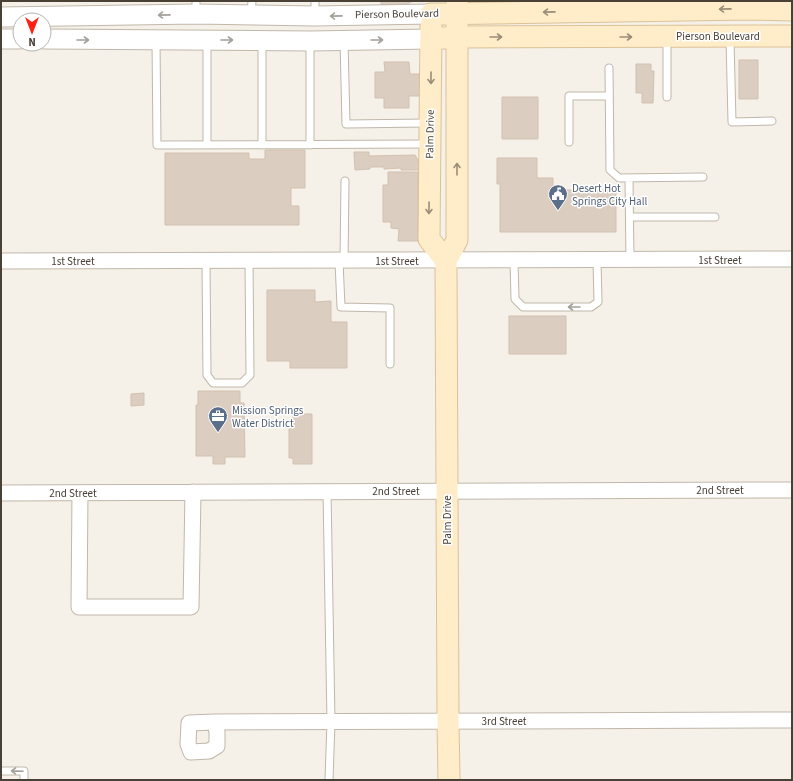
<svg xmlns="http://www.w3.org/2000/svg" width="793" height="781" font-family="'Source Sans 3',sans-serif">
<style>
.building{fill:#dbcdc0;stroke:#d3c1b0}
.lines{fill:none;stroke-linecap:round;stroke-linejoin:round}
.service-casing{stroke:#c1b7aa;stroke-width:9}
.minor-casing{stroke:#c1b7aa;stroke-width:17}
.tertiary-casing{stroke:#c1b7aa;stroke-width:21}
.secondary-casing{stroke:#dbc297;stroke-width:23}
.service{stroke:#fff;stroke-width:7}
.minor{stroke:#fff;stroke-width:15}
.tertiary{stroke:#fff;stroke-width:19}
.secondary{stroke:#ffecc9;stroke-width:21}
.oneway{stroke:#9b8d78}
.oneway2{stroke:#a4a09a}
.labels{text-anchor:middle;dominant-baseline:central;stroke-width:3;stroke-linejoin:round;paint-order:stroke}
.street-label{font-size:11px;fill:#494036;stroke:#fff}
.service-label{font-size:11px;fill:#4e5e75;stroke:#fff;text-anchor:start}
</style>
<rect width="100%" height="100%" fill="#f5f0e8"/>
<!-- building -->
<path class="building" d="M381 1H413L405 5H381Z
M739 60H758V99H739Z
M384 62H409L410 74H419L420 96H409V108H384V98H375V72H385Z
M636 64H651V71H654L653 103H642V93H636Z
M502 97H538V139H502Z
M265 150H305V188H291V206H299V225H165V153H249V159H265Z
M354 152H369V156L415 155 418 160 419 170H401V168L384 169V167H370V169L355 170Z
M497 158H537V178H553V190H616V232H500V184H497Z
M388 172H418V241H398L399 229 391 228V222H383V185H388Z
M267 290H315V302L331 301V322H347V368H290V361H267Z
M509 316H566V354H509Z
M198 391H240V403H244L245 457H225V464H213V456H196V405H198Z
M144 393V405L131 406V394Z
M293 414H312V464H293V458H289V429H294Z"/>
<g class="lines">
<defs>
<path id="service" d="M315 1V15
M196 14V1
M251 15 252 1
M667 39V97
M730 39 732 122 772 121
M156 40 157 145 428 144
M207 41V145
M262 41V145
M310 41V145
M344 41 346 124 427 123
M609 68 610 170 619 178 703 177
M569 142V96H609
M629 178 630 260
M630 217H715
M206 261 207 375 213 383H242L250 375 249 261
M339 261 341 307 390 308V364
M344 261 345 181
M514 261 515 299 523 307H591L598 302 597 260
M327 491 331 722 329 780
M1 771H24V780"/>
<path id="minor" d="M1 261 792 259
M1 493 792 490
M80 493 79 607H191L193 492
M215 722 217 732V746L209 751 191 752 188 744 189 723 215 722 792 720"/>
<path id="tertiary" d="M1 17 196 14 315 16 431 14
M1 39H20
M44 39 310 41 431 39"/>
<path id="secondary" d="M431 14 749 9 792 10
M431 26 429 239 446 261
M431 39 457 37 792 36
M449 780 448 721 446 261 457 240V1"/>
</defs>
<!-- service casing -->
<use href="#service" class="service-casing"/>
<!-- minor casing -->
<use href="#minor" class="minor-casing"/>
<!-- tertiary casing -->
<use href="#tertiary" class="tertiary-casing"/>
<!-- secondary casing -->
<use href="#secondary" class="secondary-casing"/>
<!-- service -->
<use href="#service" class="service"/>
<!-- minor -->
<use href="#minor" class="minor"/>
<!-- tertiary -->
<use href="#tertiary" class="tertiary"/>
<!-- secondary -->
<use href="#secondary" class="secondary"/>
</g>
<!-- one-way arrows -->
<defs><path id="oneway-shaft" d="M-6 0H5M1.5-3L5.5 0L1.5 3" fill="none" stroke-width="1.6" stroke-linecap="round" stroke-linejoin="round"/></defs>
<g class="oneway">
<use href="#oneway-shaft" transform="translate(725 9) rotate(179)"/>
<use href="#oneway-shaft" transform="translate(549 12) rotate(179)"/>
<use href="#oneway-shaft" transform="translate(496 37)"/>
<use href="#oneway-shaft" transform="translate(626 37)"/>
<use href="#oneway-shaft" transform="translate(431 78) rotate(90)"/>
<use href="#oneway-shaft" transform="translate(457 169) rotate(-90)"/>
<use href="#oneway-shaft" transform="translate(429 208) rotate(91)"/>
</g>
<g class="oneway2">
<use href="#oneway-shaft" transform="translate(164 15) rotate(179)"/>
<use href="#oneway-shaft" transform="translate(336 16) rotate(179)"/>
<use href="#oneway-shaft" transform="translate(83 40)"/>
<use href="#oneway-shaft" transform="translate(227 40)"/>
<use href="#oneway-shaft" transform="translate(377 40)"/>
<use href="#oneway-shaft" transform="translate(574 307) rotate(180)"/>
<use href="#oneway-shaft" transform="translate(17 771) rotate(-178)"/>
</g>
<!-- icons -->
<defs>
<symbol id="civic-pin" viewBox="-11 -11 22 30"><path d="M0 17L-7.5 6A9.5 9.5 0 1 1 7.5 6Z" fill="#5c6f8a" stroke="#fff"/><path d="M-.6-6.5H3V-4.5H.6V-3L4-1V1h2V6H-6V1h2V-1L-.6-3ZM-1.2 2.5V6h2.4V2.5Z" fill="#fff"/></symbol>
<symbol id="office-pin" viewBox="-11 -11 22 30"><path d="M0 17L-7.5 6A9.5 9.5 0 1 1 7.5 6Z" fill="#5c6f8a" stroke="#fff"/><path d="M-6-3h4V-5.5h4V-3h4V5H-6ZM-1-4.5V-3h2v-1.5ZM-6 0V1H6V0Z" fill="#fff"/></symbol>
</defs>
<g fill-rule="evenodd">
<use href="#civic-pin" x="547" y="183" width="22" height="30"/>
<use href="#office-pin" x="207" y="405" width="22" height="30"/>
</g>
<g class="labels">
<!-- street labels -->
<g class="street-label">
<text transform="translate(397 14) rotate(-1)">Pierson Boulevard</text>
<text x="718" y="36">Pierson Boulevard</text>
<text transform="translate(430 134) rotate(-89)">Palm Drive</text>
<text x="720" y="260">1st Street</text>
<text x="73" y="261">1st Street</text>
<text x="397" y="261">1st Street</text>
<text x="720" y="490">2nd Street</text>
<text x="396" y="491">2nd Street</text>
<text x="73" y="493">2nd Street</text>
<text transform="translate(447 520) rotate(-90)">Palm Drive</text>
<text x="504" y="721">3rd Street</text>
</g>
<!-- service labels -->
<g class="service-label">
<text x="572" y="188">Desert Hot<tspan x="572" dy="13">Springs City Hall</tspan></text>
<text x="232" y="410">Mission Springs<tspan x="232" dy="13">Water District</tspan></text>
</g>
</g>
<!-- border -->
<rect width="793" height="781" fill="none" stroke="#494036" stroke-width="4"/>
<!-- north arrow -->
<g transform="translate(32 32) rotate(180)"><circle r="19" fill="#ffffff" stroke="#b6b3af"/>
<path d="M0-3L7 15L0 10L-7 15Z" fill="#ff2016"/>
<text y="-6" font-size="11" font-weight="bold" text-anchor="middle" fill="#494036">N</text>
</g>
</svg>
